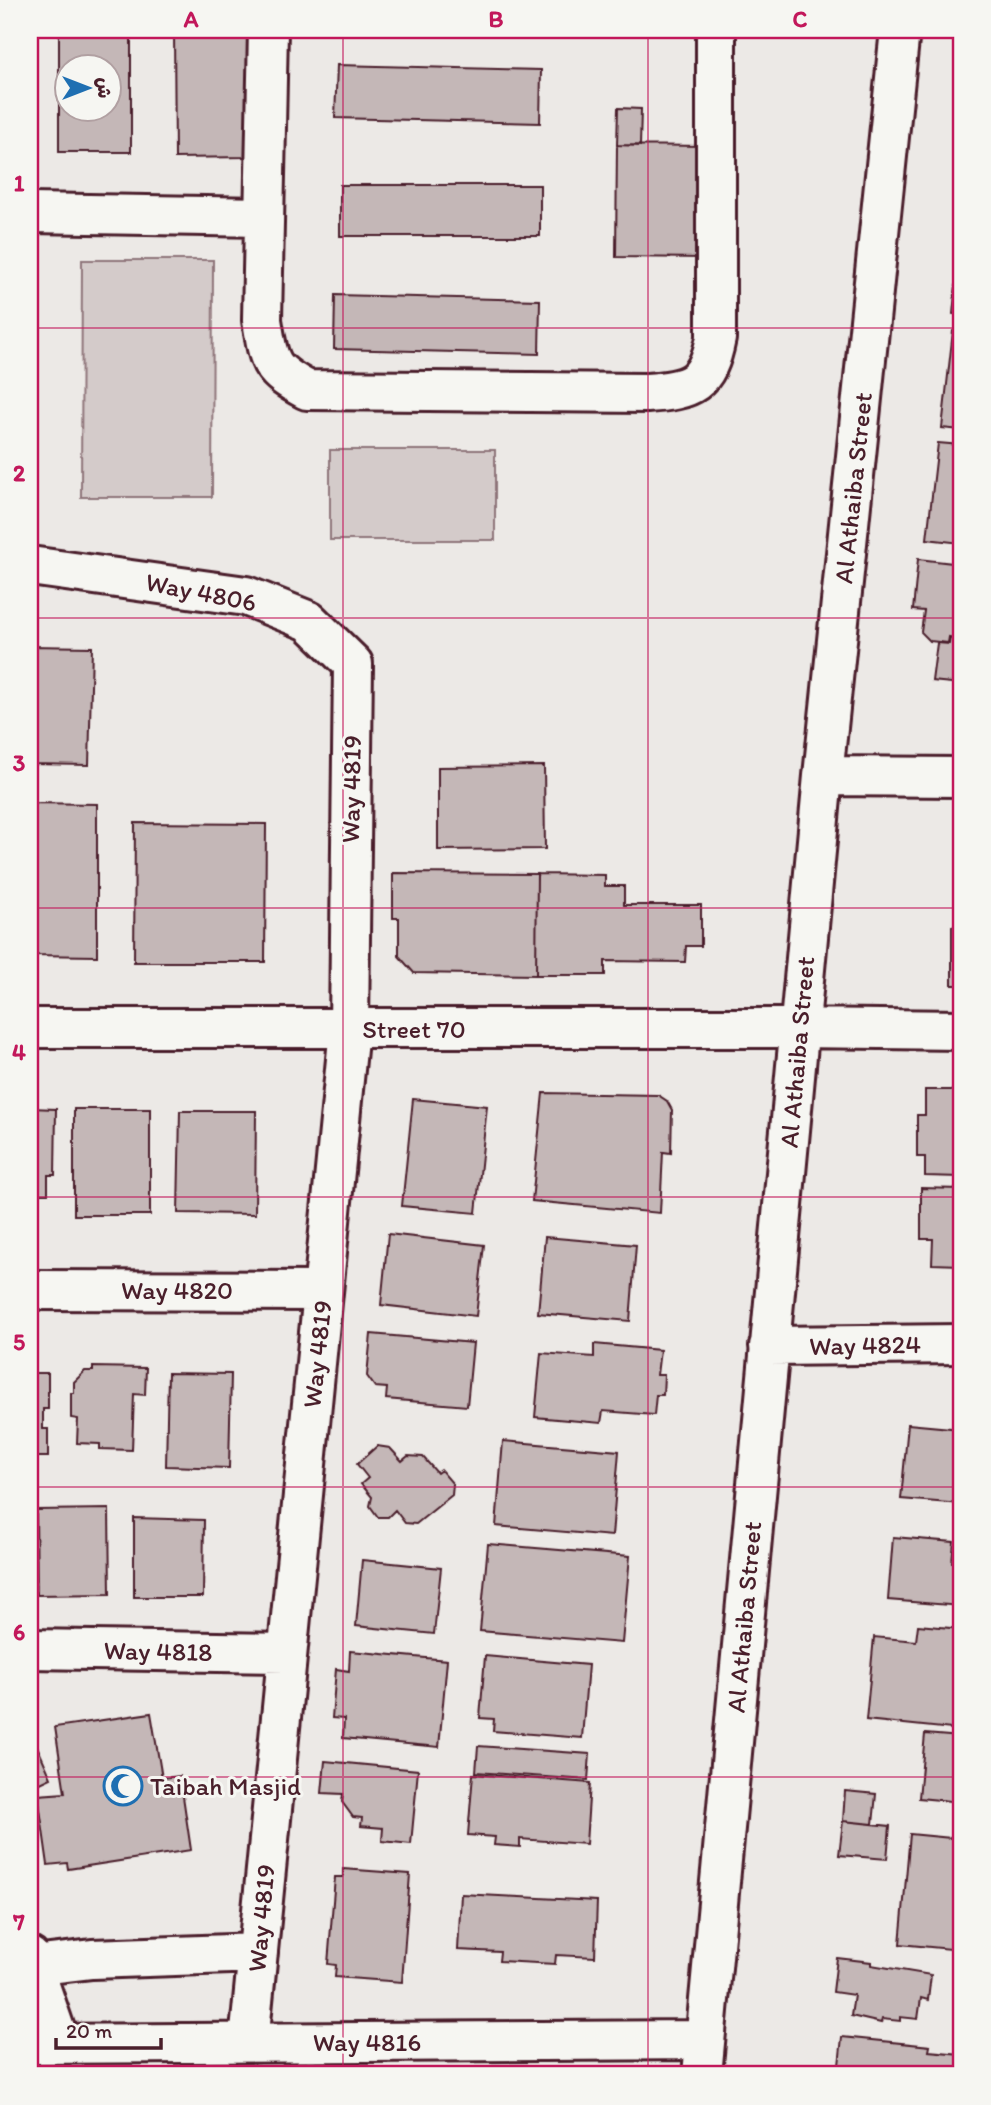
<svg xmlns="http://www.w3.org/2000/svg" width="991" height="2105" font-family="Itim,'Playpen Sans Arabic',sans-serif">
<style>
.green{fill:#d4cbca;stroke:#8f757a;stroke-width:2}
.building{fill:#c4b7b7;stroke:#4a1f2b;stroke-width:2;fill-rule:evenodd}
.lines{fill:none;stroke-linecap:round;stroke-linejoin:round}
.minor-casing{stroke:#4a1f2b;stroke-width:44}
.minor{stroke:#f6f6f2;stroke-width:38}
.grid{fill:none;stroke:#c2185b;stroke-width:2;stroke-opacity:0.55}
.labels{text-anchor:middle;dominant-baseline:central;stroke-width:6;stroke-linejoin:round;paint-order:stroke}
.street-label{font-size:26px;fill:#4a1f2b;stroke:#f6f6f2}
.poi-label{font-size:26px;fill:#4a1f2b;stroke:#f6f6f2;text-anchor:start}
.neatline{fill:none;stroke:#c2185b;stroke-width:2.5}
.grid-label{font-size:23px;text-anchor:middle;font-weight:bold;fill:#c2185b}
</style>
<rect width="100%" height="100%" fill="#ece9e6"/>
<filter id="ink" filterUnits="userSpaceOnUse"><feTurbulence type="fractalNoise" baseFrequency=".0143" numOctaves="2"/><feDisplacementMap in="SourceGraphic" scale="14" xChannelSelector="R" yChannelSelector="G"/><feConvolveMatrix kernelMatrix="1 2 1 2 8 2 1 2 1" color-interpolation-filters="sRGB"/></filter>
<g filter="url(#ink)">
<!-- green -->
<path class="green" d="M82 260H213L212 497H81Z
M495 450V540H330V450Z"/>
<!-- building -->
<path class="building" d="M59 30H131V152H59ZM66 66H108V108H66Z
M174 30H247V157L175 158Z
M337 65 541 70 540 123 335 118Z
M618 108 641 109 640 146 617 145Z
M617 145 706 146 705 258 616 257Z
M340 185H540V236H340Z
M961 233V315L953 314Z
M335 295 540 300 539 354 334 349Z
M953 331 961 332V430L942 428Z
M938 443 961 445V543L927 539Z
M918 559 961 564V639L949 637 948 643 930 641 921 632 924 611 913 610Z
M950 638 961 640V684L932 681 937 643 949 644Z
M30 646 92 647 89 765 30 764Z
M544 766 545 849 438 850V767Z
M30 803 97 804V956L30 955Z
M135 823 266 824 265 962H134Z
M393 873 537 874 536 975 414 973 399 956V918H393Z
M537 874 605 875V886H624V905H701V946H686L685 962 605 961V975H536Z
M952 926H961V985H952Z
M925 1090H961V1177L925 1176V1157H917V1115H925Z
M543 1093 658 1095 667 1101 672 1110 671 1153 663 1152 660 1213 532 1201Z
M413 1099 487 1106 476 1213 402 1206Z
M30 1108 56 1109 55 1175H48V1194H30Z
M74 1109H150V1215H74Z
M180 1111H256L255 1214 178 1213Z
M921 1188 961 1189V1265L932 1264 933 1239H921Z
M388 1234 484 1245 476 1316 381 1305Z
M545 1237 636 1245 630 1321 538 1313Z
M371 1334 473 1343 467 1406 386 1399 387 1388 375 1387 367 1376Z
M594 1344 660 1350 657 1375H664L663 1395H656L654 1415 603 1411 601 1423 535 1417 541 1353 594 1357Z
M93 1367 146 1368 145 1395 134 1394 132 1450 100 1449V1444L77 1443 78 1419 71 1418V1393H74V1382L85 1371H93Z
M30 1368H32V1373H48V1409H43V1429H48V1457H30Z
M168 1373 231 1374 229 1468 166 1466Z
M908 1424 961 1429V1504L901 1499Z
M503 1441 619 1451 612 1536 496 1526Z
M377 1446 390 1448 402 1461 408 1456 423 1457 437 1473 441 1470 453 1484 452 1495 416 1524 405 1523 395 1510 388 1517H378L370 1506 372 1497 361 1484 368 1478 357 1464Z
M109 1509 110 1594 37 1595 36 1510Z
M134 1518 204 1520 203 1597H134Z
M893 1537 954 1542 952 1562H958L961 1566V1606L888 1600Z
M488 1544 630 1556 622 1643 480 1631Z
M362 1560 441 1568 434 1634 356 1626Z
M918 1625 961 1629V1730L866 1720 874 1637 916 1641Z
M350 1651 447 1660 439 1747 343 1738 344 1719 332 1718 336 1669 349 1671Z
M485 1656 588 1665 582 1738 493 1731 494 1719 480 1718Z
M151 1713 162 1778 180 1776 191 1850 68 1869 67 1863 48 1865 38 1795 65 1793 55 1727Z
M30 1730 51 1778 30 1788Z
M925 1734 961 1737V1802L919 1798Z
M478 1746 590 1754 588 1780 476 1772Z
M325 1761 418 1770 411 1844 382 1841 383 1828 361 1826 362 1818 353 1817 342 1802 343 1794 322 1793Z
M473 1774 590 1783 586 1844 520 1839V1847L494 1845 495 1837 468 1835Z
M845 1791 876 1794 873 1824 843 1821Z
M843 1821 890 1826 887 1859 839 1855Z
M910 1834 961 1839V1950L900 1944Z
M343 1869 410 1874 402 1982 335 1977 336 1965 328 1964 335 1877H343Z
M461 1894 597 1901 595 1957 556 1955 555 1964 499 1961 500 1952 458 1950Z
M837 1958 871 1962V1965L931 1975 928 2000 921 1998 918 2019 900 2017V2021L882 2019 881 2023 851 2016 854 1995 833 1992Z
M842 2037 930 2046 929 2051 961 2054V2075H838Z"/>
<g class="lines">
<defs>
<path id="minor" d="M268 30 262 320C269 362 268 369 307 390L647 393C692 390 707 384 716 338V30
M30 213 264 217
M30 566 246 596 309 621 353 664 349 1029 249 2042
M823 776 961 777
M30 1028H799L961 1030
M30 1290 323 1291
M769 1346 961 1344
M30 1649 286 1653
M30 1957 60 2044
M33 1966 92 1959 258 1953
M30 2044 705 2040
M702 2075 823 776 900 30"/>
</defs>
<!-- minor casing -->
<use href="#minor" class="minor-casing"/>
<!-- minor -->
<use href="#minor" class="minor"/>
</g>
</g>
<!-- grid -->
<path class="grid" d="M343 30V2075M648 30V2075M30 328H961M30 618H961M30 908H961M30 1197H961M30 1487H961M30 1777H961"/>
<!-- icons -->
<defs>
<symbol id="mosque-ring" viewBox="-11 -11 22 22"><circle r="9.5" fill="#f6f6f2" stroke="#1f6fb2" stroke-width="1.5"/><path d="M3.5-4.9A6 6 0 1 0 3.5 4.9A5 5 0 1 1 3.5-4.9Z" fill="#1f6fb2"/></symbol>
</defs>
<g fill-rule="evenodd">
<use href="#mosque-ring" x="101" y="1764" width="44" height="44"/>
</g>
<g class="labels">
<!-- street labels -->
<g class="street-label">
<text transform="translate(853 488) rotate(-84)">Al Athaiba Street</text>
<text transform="translate(201 592) rotate(11)">Way 4806</text>
<text transform="translate(351 789) rotate(-89)">Way 4819</text>
<text x="414" y="1029">Street 70</text>
<text transform="translate(797 1052) rotate(-85)">Al Athaiba Street</text>
<text x="177" y="1290">Way 4820</text>
<text transform="translate(865 1345) rotate(-1)">Way 4824</text>
<text transform="translate(317 1354) rotate(-84)">Way 4819</text>
<text transform="translate(744 1617) rotate(-85)">Al Athaiba Street</text>
<text transform="translate(158 1651) rotate(1)">Way 4818</text>
<text transform="translate(261 1918) rotate(-85)">Way 4819</text>
<text x="367" y="2042">Way 4816</text>
</g>
<!-- poi labels -->
<g class="poi-label">
<text x="150" y="1786">Taibah Masjid</text>
</g>
</g>
<!-- margin -->
<rect width="991" height="2105" fill="none" stroke="#f6f6f2" stroke-width="77"/>
<!-- north arrow -->
<g transform="translate(88 88) rotate(90)"><circle r="33" fill="#f6f6f2" stroke="#b1a0a2" stroke-width="2"/>
<path d="M0-5L12 26L0 18L-12 26Z" fill="#1f6fb2"/>
<text y="-10" font-size="19" font-weight="bold" text-anchor="middle" fill="#4a1f2b">ش</text>
</g>
<!-- scale -->
<path d="M56 2038v10h105v-10" fill="none" stroke="#4a1f2b" stroke-width="3.5"/>
<text x="66" y="2038" font-size="21" fill="#4a1f2b" stroke="#f6f6f2" stroke-width="5" paint-order="stroke">20 m</text>
<rect x="38" y="38" width="915" height="2028" class="neatline"/>
<g class="grid-label">
<text x="191" y="27">A</text>
<text x="496" y="27">B</text>
<text x="800" y="27">C</text>
<text x="19" y="191">1</text>
<text x="19" y="481">2</text>
<text x="19" y="771">3</text>
<text x="19" y="1060">4</text>
<text x="19" y="1350">5</text>
<text x="19" y="1640">6</text>
<text x="19" y="1930">7</text>
</g>
</svg>
